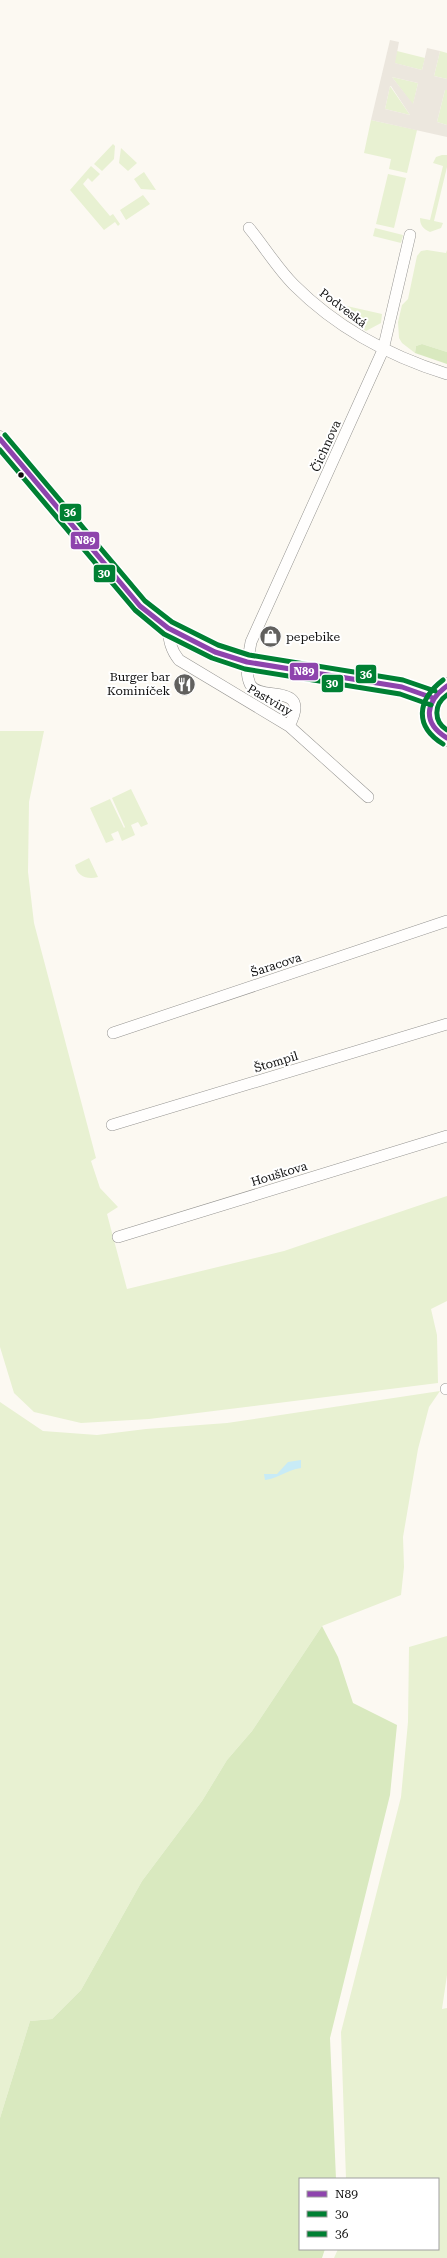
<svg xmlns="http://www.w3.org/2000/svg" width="447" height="2258" font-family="'Roboto Serif',serif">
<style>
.green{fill:#e8f1d2}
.forest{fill:#d9e9bf}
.plaza{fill:#ece7de;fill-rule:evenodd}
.water{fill:#c8ebf6}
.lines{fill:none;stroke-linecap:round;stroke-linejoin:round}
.street-casing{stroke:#959491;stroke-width:12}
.secondary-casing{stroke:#8c8a87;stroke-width:17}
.street{stroke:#fffefd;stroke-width:11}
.secondary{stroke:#f5f3ea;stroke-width:16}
.bus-1-casing{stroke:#fff;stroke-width:8}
.bus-2-casing{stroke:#fff;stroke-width:8}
.bus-3-casing{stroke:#fff;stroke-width:8}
.bus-1{stroke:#8e44ad;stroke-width:5}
.bus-2{stroke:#008033;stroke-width:5}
.bus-3{stroke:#008033;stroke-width:5}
.bus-dot{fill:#0e0e0e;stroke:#fff;stroke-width:1.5}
.labels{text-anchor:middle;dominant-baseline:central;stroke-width:4;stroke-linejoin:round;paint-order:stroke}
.street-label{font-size:12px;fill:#0e0e0e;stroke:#fff}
.poi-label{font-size:12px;fill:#0e0e0e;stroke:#fff;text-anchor:start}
.line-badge{stroke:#fff;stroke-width:1.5}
.badge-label{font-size:11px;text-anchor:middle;font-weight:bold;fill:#fff}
</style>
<rect width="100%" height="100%" fill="#fcf9f2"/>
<!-- green -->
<path class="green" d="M397 51 425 58 422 70 394 63Z
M440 51 447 53V79L434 76Z
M392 77 418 83 413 105Z
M390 86 410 115 385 109Z
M445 90H447V125L437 122Z
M371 120 417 130 407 173 389 169 391 159 364 153Z
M113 144 115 146 114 159 102 171 94 164Z
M121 148 137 163 128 171 119 163Z
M442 155H447V167L434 221 443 223 441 228 430 232C423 229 420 225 420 218L430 220 443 166 433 163 436 157Z
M91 166 100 174 92 182 88 178 83 184 110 216 113 214 120 224 118 226 115 222 104 230 70 190Z
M144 172 156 190 141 189 134 179Z
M388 174 406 178 394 228 376 224Z
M143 195 150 204 126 220 120 210Z
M375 228 403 235 401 243 373 236Z
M427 250 446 253 447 250V352L422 344 416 346 415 353 402 343 399 338 398 322 402 305 408 299 417 256 421 251Z
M329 302 382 314 381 323 366 331Z
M0 731H44L29 802 28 872 34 923 96 1158 91 1161 100 1188 118 1207 107 1214 127 1289 284 1251 447 1196V1301L431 1309 437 1335 438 1383 149 1419 81 1423 34 1412 14 1393 0 1347Z
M131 789 148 824 141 827 138 822 131 825 135 835 122 841 118 831 111 834 114 840 106 843 90 808 110 799 124 828 125 827 112 798Z
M89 858 98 877C87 880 77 876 75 865Z
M440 1391 429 1407 418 1449 403 1537 404 1567 401 1595 322 1626 252 1731 227 1760 202 1801 142 1881 81 1990 52 2019 30 2021 0 2118V1402L43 1431 97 1435 146 1429 227 1423Z
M447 1636V1975L442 2009 447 2008V2258H334L338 2249H438V2179H346L341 2032 401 1797 408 1722 409 1647Z"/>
<!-- forest -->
<path class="forest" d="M422 344 447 352V364L415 353 416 346Z
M322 1626 338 1657 353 1703 397 1725 390 1795 330 2038 336 2179H300V2249H325L322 2258H0V2118L30 2021 52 2019 81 1990 142 1881 202 1801 227 1760 252 1731Z"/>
<!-- plaza -->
<path class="plaza" d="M390 40 399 42 395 63 422 70 427 48 440 51 434 76 447 79V90H445L437 122 447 125V137L371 120ZM392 77 418 83 413 104ZM390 86H391L410 115 385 109Z"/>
<!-- water -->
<path class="water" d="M301 1460V1468C286 1470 280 1478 265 1480L264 1474H277L288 1462Z"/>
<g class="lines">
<defs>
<path id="street" d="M249 228C264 246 277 268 294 285 337 328 389 356 447 374
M168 628C169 641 171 650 179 660L289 726 368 797
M289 726C313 681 259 703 250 684 244 671 249 655 251 642L383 350 410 235
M113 1033 447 921
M112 1125 447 1024
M118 1237 447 1136
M446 1389H447"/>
<path id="secondary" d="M0 439 140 606 168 628 215 652 247 662 402 687 433 698
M447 686C425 699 421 726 447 738"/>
</defs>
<!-- street casing -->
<use href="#street" class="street-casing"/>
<!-- secondary casing -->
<use href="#secondary" class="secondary-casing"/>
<!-- street -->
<use href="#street" class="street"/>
<!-- secondary -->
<use href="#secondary" class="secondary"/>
<defs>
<path id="bus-1" d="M0 439 140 606 168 628 215 652 247 662 402 687 433 698
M447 686C425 702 422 723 447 738"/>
<path id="bus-2" d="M0 450 135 610 164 634 212 658 245 669 400 694 431 705
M443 680C417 700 414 726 443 744"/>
<path id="bus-3" d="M5 435 145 601 172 622 218 645 249 655 403 680 435 691
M447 695C434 704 433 721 447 730"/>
</defs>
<!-- bus-1 casing -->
<use href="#bus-1" class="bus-1-casing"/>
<!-- bus-2 casing -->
<use href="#bus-2" class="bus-2-casing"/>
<!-- bus-3 casing -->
<use href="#bus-3" class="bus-3-casing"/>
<!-- bus-1 -->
<use href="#bus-1" class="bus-1"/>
<!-- bus-2 -->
<use href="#bus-2" class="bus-2"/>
<!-- bus-3 -->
<use href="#bus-3" class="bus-3"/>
</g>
<!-- icons -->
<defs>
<symbol id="shop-disc" viewBox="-11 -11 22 22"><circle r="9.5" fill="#61605e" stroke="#fff"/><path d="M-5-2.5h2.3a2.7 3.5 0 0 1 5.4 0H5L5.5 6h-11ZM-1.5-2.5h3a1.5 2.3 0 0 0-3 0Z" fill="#fff"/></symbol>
<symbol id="restaurant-disc" viewBox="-11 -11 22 22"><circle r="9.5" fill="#61605e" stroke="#fff"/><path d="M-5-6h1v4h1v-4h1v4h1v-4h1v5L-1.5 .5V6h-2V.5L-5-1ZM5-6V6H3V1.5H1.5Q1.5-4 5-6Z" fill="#fff"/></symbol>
</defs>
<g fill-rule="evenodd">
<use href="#shop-disc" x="258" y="624" width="25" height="25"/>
<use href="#restaurant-disc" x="172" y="672" width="25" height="25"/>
</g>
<!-- markers -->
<circle class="bus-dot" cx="21" cy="475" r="3.5"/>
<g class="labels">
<!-- street labels -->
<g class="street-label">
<text transform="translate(343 308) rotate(37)">Podveská</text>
<text transform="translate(326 446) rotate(-66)">Čichnova</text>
<text transform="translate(270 700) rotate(30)">Pastviny</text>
<text transform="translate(276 965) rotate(-18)">Šaracova</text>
<text transform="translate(276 1062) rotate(-17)">Štompil</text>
<text transform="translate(279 1174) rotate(-17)">Houškova</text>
</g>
<!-- poi labels -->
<g class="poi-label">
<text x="286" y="637">pepebike</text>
<text x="170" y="677" text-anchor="end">Burger bar<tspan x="170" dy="14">Kominíček</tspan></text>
</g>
</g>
<g class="line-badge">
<rect x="59" y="503" width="23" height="19" rx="4" fill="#008033"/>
<rect x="70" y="531" width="30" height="19" rx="4" fill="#8e44ad"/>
<rect x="93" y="564" width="23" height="19" rx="4" fill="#008033"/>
<rect x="289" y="662" width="30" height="19" rx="4" fill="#8e44ad"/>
<rect x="355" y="664" width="22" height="20" rx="4" fill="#008033"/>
<rect x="321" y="674" width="23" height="19" rx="4" fill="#008033"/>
</g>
<g class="badge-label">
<text x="70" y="516">36</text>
<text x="85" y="544">N89</text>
<text x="104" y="577">30</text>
<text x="304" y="675">N89</text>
<text x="366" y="678">36</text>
<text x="332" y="687">30</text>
</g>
<!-- legend -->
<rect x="299" y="2178" width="140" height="72" fill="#ffffff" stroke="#9f9f9f"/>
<rect x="307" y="2191" width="20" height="6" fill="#8e44ad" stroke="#9f9f9f"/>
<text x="335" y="2198" font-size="12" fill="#0e0e0e">N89</text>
<rect x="307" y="2211" width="20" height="6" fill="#008033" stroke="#9f9f9f"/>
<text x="335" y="2218" font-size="12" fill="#0e0e0e">30</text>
<rect x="307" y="2231" width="20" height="6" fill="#008033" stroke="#9f9f9f"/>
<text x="335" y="2238" font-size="12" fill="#0e0e0e">36</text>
</svg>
